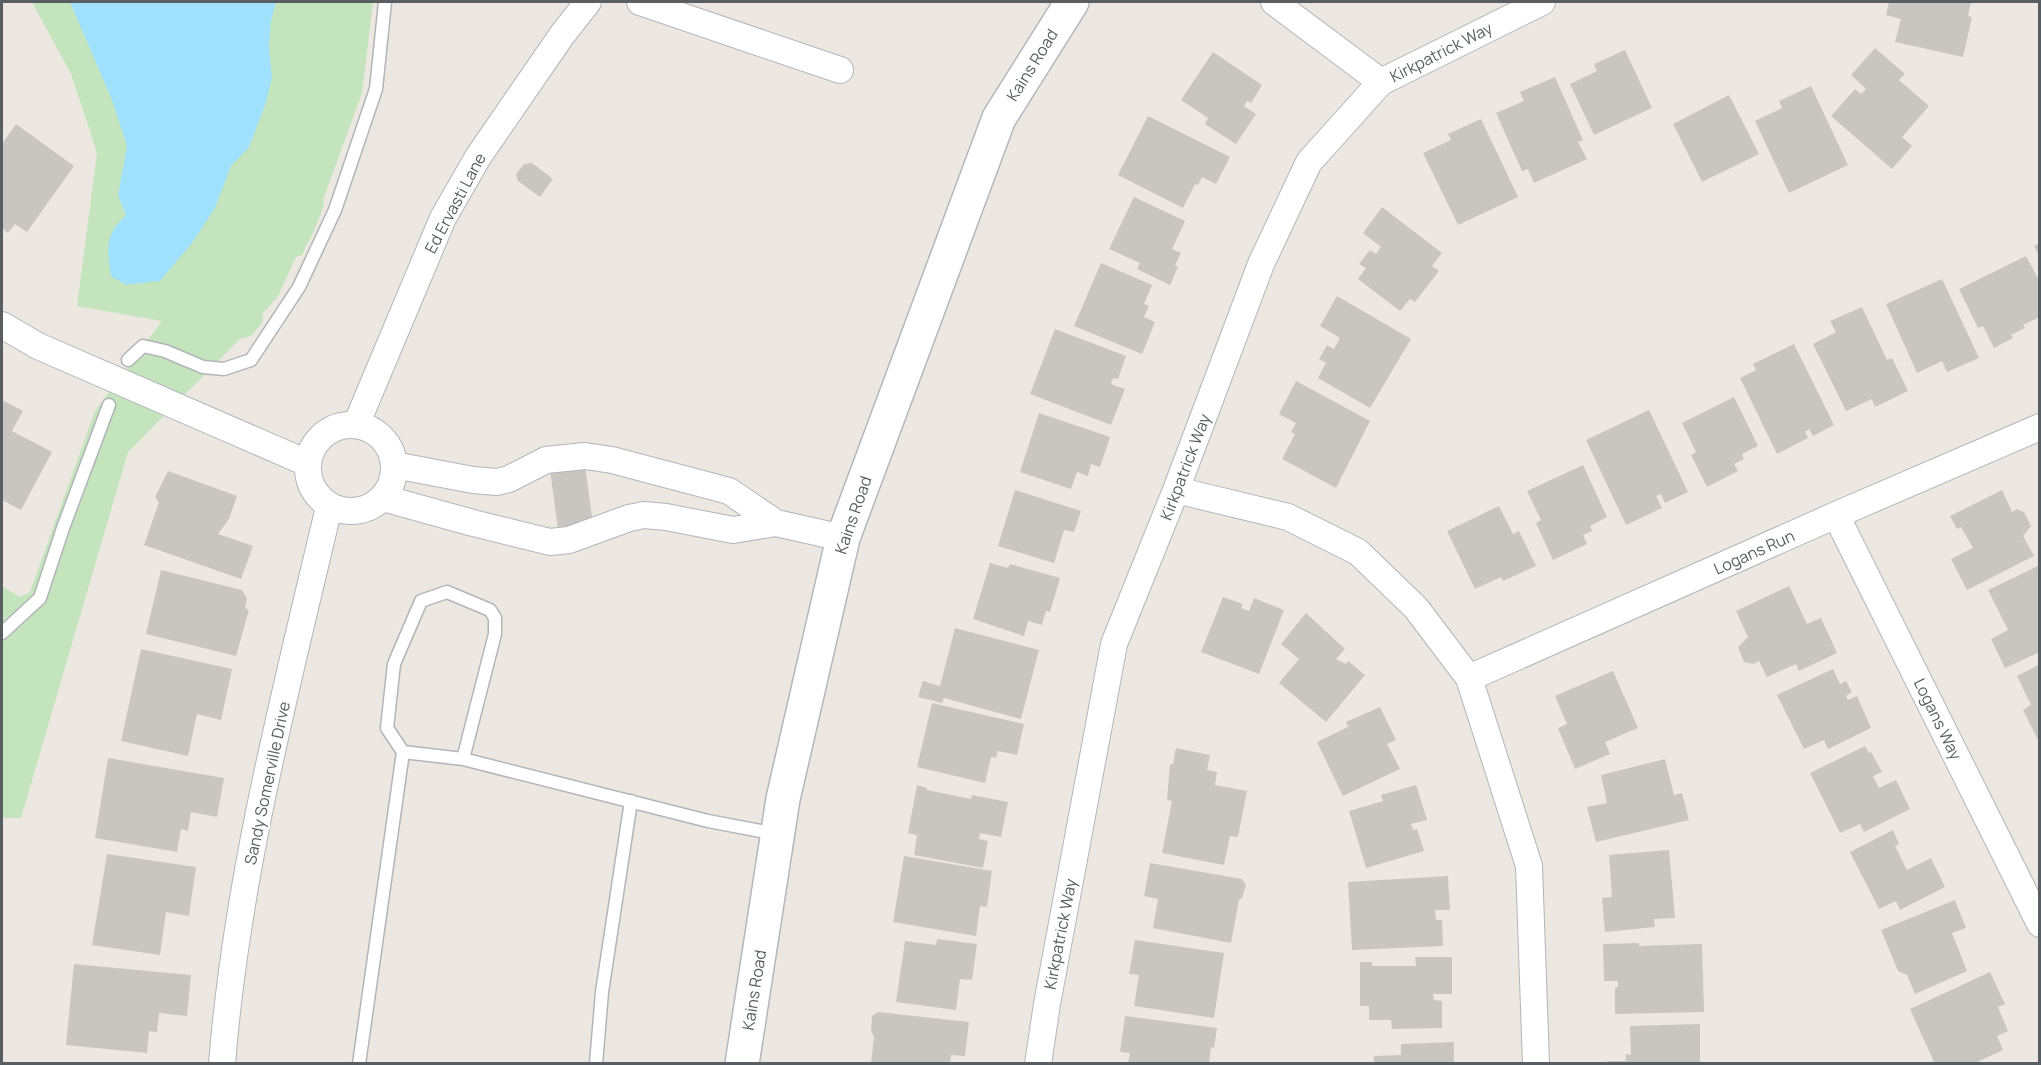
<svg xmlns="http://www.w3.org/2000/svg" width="2041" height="1065" font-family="Manrope,sans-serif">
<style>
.grass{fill:#c3e4bd}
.water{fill:#a0e2fd}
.building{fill:#c9c5c0}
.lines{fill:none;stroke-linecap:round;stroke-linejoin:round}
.lane-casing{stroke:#b2b5b8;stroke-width:15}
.street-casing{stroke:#b2b5b8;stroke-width:28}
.secondary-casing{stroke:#b3b7bb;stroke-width:36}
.lane{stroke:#fff;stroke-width:12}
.street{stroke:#fff;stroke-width:26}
.secondary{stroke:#fff;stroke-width:33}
.labels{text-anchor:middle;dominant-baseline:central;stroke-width:4.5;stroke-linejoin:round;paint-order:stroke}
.street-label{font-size:16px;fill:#595e62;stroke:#fff}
</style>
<rect width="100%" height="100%" fill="#ece8e1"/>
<!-- grass -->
<path class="grass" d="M32 2H373L362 93 323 200 324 204C319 222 310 238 302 255L296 257 278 296 263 313 262 323 251 336 240 339 128 452 21 818H2V586L20 597 30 592 95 411 162 321 77 306 97 153 71 74Z"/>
<!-- water -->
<path class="water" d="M70 2H276L271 21 269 47 272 78 265 105 249 147 231 166 215 208 192 243 160 281 126 285 111 276C107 248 104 236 126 215L118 195 127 146 112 100Z"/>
<!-- building -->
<path class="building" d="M1889 2H1971L1968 16 1972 17 1963 57 1895 42 1901 19 1886 15Z
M1875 48 1905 74 1899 80 1929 106 1902 137 1912 146 1892 169 1831 116 1855 89 1861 94 1866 89 1851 75Z
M1625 50 1652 108 1594 135 1570 84 1597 71 1594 64Z
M1213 52 1262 85 1251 103 1247 101 1244 106 1256 114 1236 144 1205 124 1208 118 1181 100Z
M1555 77 1583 140 1578 142 1587 159 1534 183 1528 169 1522 171 1496 113 1524 101 1520 92Z
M1811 86 1848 165 1789 193 1755 121 1782 108 1779 101Z
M1729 95 1759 154 1702 182 1673 124Z
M1148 116 1230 157 1216 184 1202 177 1198 185 1195 184 1183 208 1118 175Z
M1481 119 1518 197 1458 225 1423 153 1451 140 1448 134Z
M16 124 74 166 27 232 15 224 8 233 2 228V144Z
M532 163 553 179 540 197 518 181 516 174 524 164Z
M1134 197 1185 221 1172 249 1181 253 1175 265 1178 267 1170 285 1137 269 1140 263 1109 249Z
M1382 207 1442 253 1432 266 1439 271 1415 302 1410 299 1400 311 1358 279 1366 268 1359 264 1370 250 1376 254 1381 247 1363 233Z
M2040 243V257L2034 246Z
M2026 256 2040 282V317L2023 325 2025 328 2011 335 2013 338 1994 348 1983 326 1978 328 1959 289Z
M1101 263 1152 285 1144 304 1149 306 1144 317 1155 322 1142 354 1074 326Z
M1942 279 1979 358 1947 372 1942 361 1917 373 1886 304Z
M1337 296 1411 339 1370 408 1318 378 1326 363 1319 359 1327 345 1334 349 1340 338 1320 326Z
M1862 307 1887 360 1892 358 1908 391 1875 407 1872 399 1846 411 1813 344 1836 332 1830 321Z
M1055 329 1126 356 1118 379 1113 378 1111 384 1125 389 1111 425 1030 394Z
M1794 344 1834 425 1813 436 1809 429 1805 432 1808 438 1777 454 1740 378 1756 370 1753 364Z
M1296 381 1370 421 1336 488 1282 459 1295 434 1291 432 1296 423 1279 414Z
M1734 397 1758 446 1742 454 1744 459 1734 464 1738 471 1707 487 1691 455 1696 452 1682 423Z
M2 400 23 411 12 431 52 452 21 510 2 500Z
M1649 410 1688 492 1665 503 1661 494 1656 496 1662 508 1626 525 1586 440Z
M1039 413 1110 437 1100 467 1091 464 1088 476 1077 472 1071 489 1020 472Z
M585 465 593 524 558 529 550 470Z
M1583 465 1607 517 1590 526 1592 531 1583 535 1587 544 1553 560 1536 523 1541 520 1527 491Z
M168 471 237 496 229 519 218 534 253 546 241 579 144 545 159 502 155 497Z
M1015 490 1081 511 1074 532 1064 530 1054 563 998 546Z
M2002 490 2012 512 2017 509 2024 512 2031 526 2023 536 2034 556 1967 590 1951 559 1973 548 1961 527 1957 529 1950 516Z
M1499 506 1513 534 1519 531 1536 566 1503 581 1501 577 1475 589 1447 531Z
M990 563 1008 568 1010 564 1060 578 1050 612 1046 611 1042 625 1028 621 1024 636 973 619Z
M2040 565V652L2005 668 1991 639 2008 630 1988 590Z
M161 570 242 590 247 599 245 608 249 610 236 656 146 634Z
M1789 586 1807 624 1821 618 1837 653 1799 671 1796 664 1767 677 1759 661 1753 664 1744 662 1738 647 1748 637 1736 611Z
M1223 597 1243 604 1241 608 1249 611 1254 598 1284 610 1259 674 1201 652Z
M1306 613 1345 649 1336 659 1346 664 1348 661 1365 675 1326 722 1279 683 1299 659 1281 644Z
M955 628 1039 650 1021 719 944 698 942 703 918 697 923 681 940 686Z
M141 649 232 669 221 720 197 714 188 756 121 741Z
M2040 664V744L2023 710 2031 705 2017 676Z
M1833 669 1840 684 1846 681 1852 692 1846 696 1848 700 1857 696 1871 728 1828 749 1824 740 1804 749 1777 695Z
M1613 671 1638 728 1605 742 1610 754 1575 769 1558 728 1567 724 1555 696Z
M932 703 1024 724 1017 755 998 751 996 758 991 757 985 783 917 767Z
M1380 707 1396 740 1387 744 1400 769 1343 796 1317 742 1348 727 1346 722Z
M1865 746 1869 753 1871 752 1882 772 1873 776 1879 788 1896 780 1910 809 1864 832 1860 824 1840 833 1810 773Z
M1176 748 1210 755 1207 770 1217 772 1215 785 1247 791 1238 837 1230 836 1224 865 1162 853 1172 801 1167 800 1170 764H1173Z
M108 758 224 778 217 817 191 812 188 831 181 829 177 852 95 838Z
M1665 759 1674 795 1682 793 1689 820 1596 842 1587 807 1607 803 1601 775Z
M917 785 927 788V790L971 799 972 795 1008 802 1001 837 980 833 979 839 988 841 983 868 914 855 917 835 908 833Z
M1416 785 1427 820 1411 824 1413 830 1417 829 1424 851 1366 868 1349 811 1383 801 1381 795Z
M1893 830 1899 844 1895 846 1907 870 1931 858 1945 887 1900 910 1896 901 1879 909 1850 852Z
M1669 850 1675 918 1654 919 1655 927 1605 932 1602 898 1612 897 1609 855Z
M107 854 196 867 189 916 166 912 160 955 92 945Z
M904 856 992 871 987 907 980 906 976 936 893 922Z
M1150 863 1242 879 1246 885 1242 898 1239 900 1231 943 1153 928 1158 899 1144 896Z
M1448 876 1450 910H1435L1436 920H1442L1443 946 1352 950 1348 882Z
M1955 900 1966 928 1952 933 1967 971 1915 994 1907 975 1898 971 1881 930Z
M937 939 977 944 972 980 960 979 956 1010 896 1002 905 941 936 945Z
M1135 940 1224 953 1214 1018 1134 1006 1139 975 1129 974Z
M1639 943V946L1702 944 1704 1012 1615 1014V988L1618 987V981H1604L1603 944Z
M1415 957H1452V994H1433L1434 1000 1442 1001V1028L1392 1029 1391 1020H1369V1006H1360V962H1372V966H1416Z
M74 964 191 975 187 1016 159 1013 157 1032 149 1031 147 1053 66 1045Z
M1990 972 2005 1004 1998 1007 2008 1031 1997 1036 2003 1050 1973 1064H1935L1910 1009Z
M878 1012 969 1022 965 1056 951 1055 950 1064H871L874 1037 871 1031 872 1016Z
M1125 1016 1217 1028 1214 1048 1211 1047 1209 1064H1128L1130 1053 1120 1052Z
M1700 1024V1064H1607V1061H1626V1054L1631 1055 1630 1026Z
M1454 1042V1064H1374V1056L1401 1055V1044Z"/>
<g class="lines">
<defs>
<path id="lane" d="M128 360 143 346 165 351 203 367 224 369 251 360 299 287 335 210 376 89 385 2
M2 633 40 598 63 528 109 405
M403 752 387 728 394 664 421 601 447 592 490 610 495 618V634L463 759
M359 1064 403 752 463 759 708 821 777 834
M596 1064 602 992 631 801"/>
<path id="street" d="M640 2 840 70
M1274 2 1381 82
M2 325 38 346 307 463
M308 468a43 43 0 1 1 86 0a43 43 0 1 1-86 0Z
M356 425 443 218 478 157 562 35 588 2
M394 465 473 480 497 482 509 479 546 460 585 456 612 460 729 491 776 523
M1176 490 1288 517 1358 552 1416 608 1469 678 1529 866 1536 1064
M383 498 473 523 550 542 569 540 629 518 644 515 666 517 733 530 776 523 843 538
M1836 515 2040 924
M1469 678 1836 515 2040 427
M222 1064C237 875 286 690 329 507
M1038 1064 1047 1004 1114 644 1176 490 1261 264 1309 162 1381 82 1542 2"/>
<path id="secondary" d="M742 1064 783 799 843 538 999 118 1072 2"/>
</defs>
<!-- lane casing -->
<use href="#lane" class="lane-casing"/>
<!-- street casing -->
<use href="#street" class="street-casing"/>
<!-- secondary casing -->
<use href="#secondary" class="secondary-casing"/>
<!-- lane -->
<use href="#lane" class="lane"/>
<!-- street -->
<use href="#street" class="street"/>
<!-- secondary -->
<use href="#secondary" class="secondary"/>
</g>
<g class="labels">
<!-- street labels -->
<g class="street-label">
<text transform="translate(1441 52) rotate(-27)">Kirkpatrick Way</text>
<text transform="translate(1032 65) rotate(-58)">Kains Road</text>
<text transform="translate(455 203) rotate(-62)">Ed Ervasti Lane</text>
<text transform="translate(1185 467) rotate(-69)">Kirkpatrick Way</text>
<text transform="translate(853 515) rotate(-71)">Kains Road</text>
<text transform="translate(1754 552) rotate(-24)">Logans Run</text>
<text transform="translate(1938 719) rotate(64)">Logans Way</text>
<text transform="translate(267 783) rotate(-78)">Sandy Somerville Drive</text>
<text transform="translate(1060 934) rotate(-79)">Kirkpatrick Way</text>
<text transform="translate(754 990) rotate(-81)">Kains Road</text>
</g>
</g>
<!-- border -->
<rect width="2041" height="1065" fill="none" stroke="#595e62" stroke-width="6"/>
</svg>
